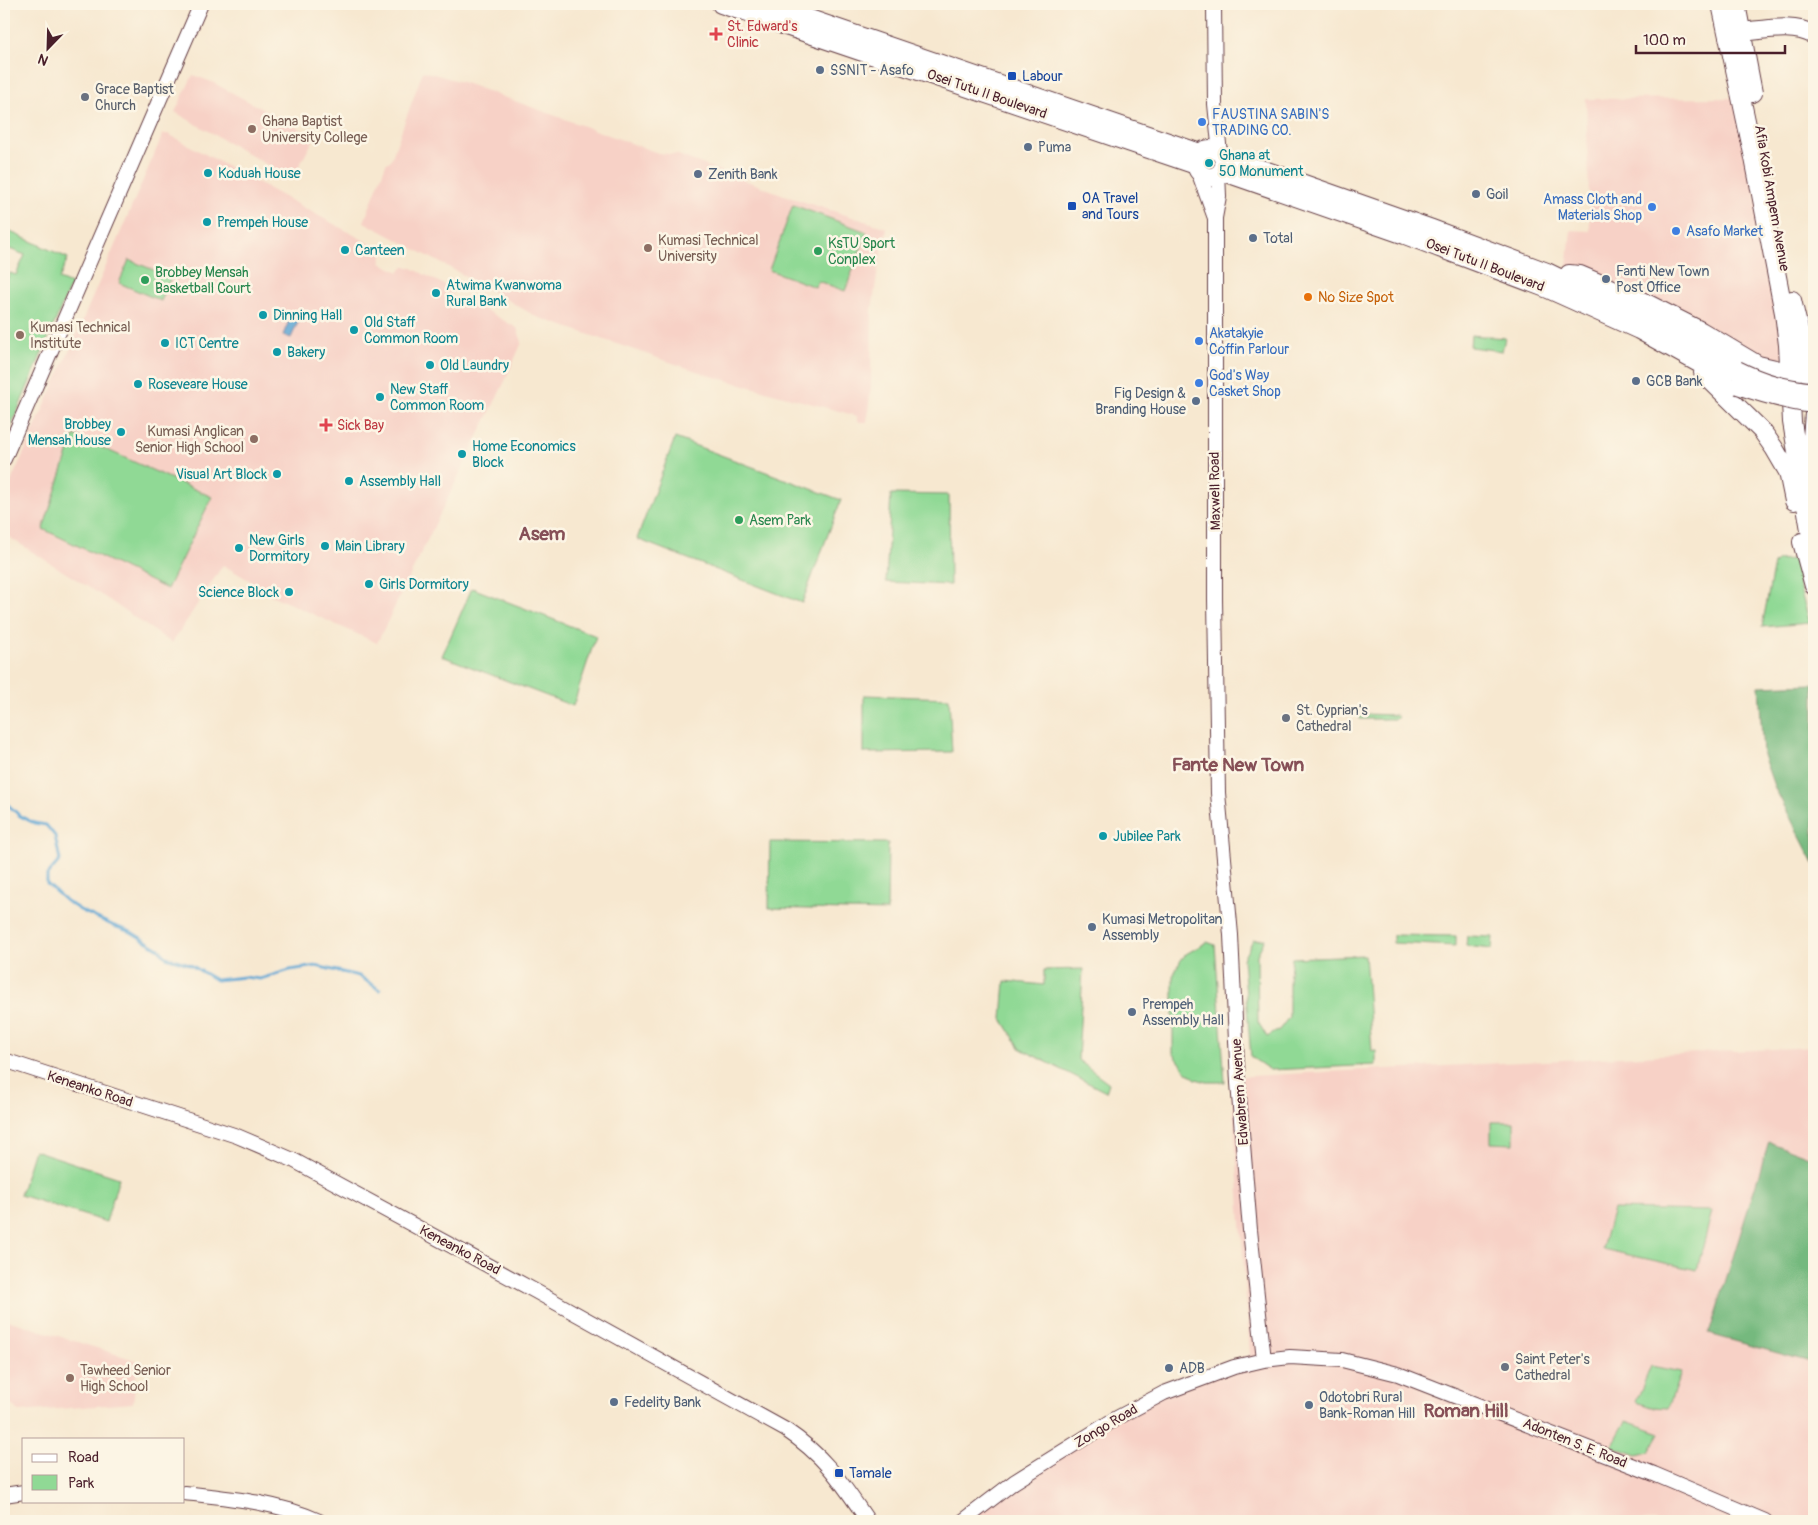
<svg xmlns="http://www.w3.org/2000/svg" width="1818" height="1525" font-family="Pangolin,sans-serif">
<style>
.built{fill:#f7d1c6}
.green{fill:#90d995;stroke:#6d7c60}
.forest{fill:#74b97e;stroke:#5f6c54}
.water{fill:#5da6d4;stroke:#546280}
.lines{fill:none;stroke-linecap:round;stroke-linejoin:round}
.stream{stroke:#5da6d4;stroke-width:3}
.minor-casing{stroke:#643d44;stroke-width:16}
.major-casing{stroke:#643d44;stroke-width:20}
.minor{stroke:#fff;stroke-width:14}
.major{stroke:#fff;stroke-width:18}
.major-bridge-casing{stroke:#643d44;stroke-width:20;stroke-linecap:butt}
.major-bridge{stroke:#fff;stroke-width:18}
.health-dot{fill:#e0444e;stroke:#fcf5e5;stroke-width:2}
.service-dot{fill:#5c6f8a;stroke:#fcf5e5;stroke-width:2}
.transit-dot{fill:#1a4fb4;stroke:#fcf5e5;stroke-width:2}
.worship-dot{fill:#6b7280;stroke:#fcf5e5;stroke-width:2}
.shop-dot{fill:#3f7fe0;stroke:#fcf5e5;stroke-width:2}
.education-dot{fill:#8d6e63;stroke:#fcf5e5;stroke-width:2}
.culture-dot{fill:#0f9aa8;stroke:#fcf5e5;stroke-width:2}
.leisure-dot{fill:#2e9e5b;stroke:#fcf5e5;stroke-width:2}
.food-dot{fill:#e8710a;stroke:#fcf5e5;stroke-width:2}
.labels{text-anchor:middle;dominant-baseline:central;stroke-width:5;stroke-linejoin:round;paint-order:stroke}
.health-label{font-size:14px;fill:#be3a42;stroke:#fcf5e5;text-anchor:start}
.service-label{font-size:14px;fill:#4e5e75;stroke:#fcf5e5;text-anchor:start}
.transit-label{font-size:14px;fill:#164399;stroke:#fcf5e5;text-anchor:start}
.worship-label{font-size:14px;fill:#5b616d;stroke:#fcf5e5;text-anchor:start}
.street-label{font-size:14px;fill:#4a1f2b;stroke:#fcf5e5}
.shop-label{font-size:14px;fill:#366cbe;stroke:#fcf5e5;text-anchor:start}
.education-label{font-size:14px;fill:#785e54;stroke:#fcf5e5;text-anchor:start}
.culture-label{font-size:14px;fill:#0d838f;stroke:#fcf5e5;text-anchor:start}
.leisure-label{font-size:14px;fill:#27864d;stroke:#fcf5e5;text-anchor:start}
.food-label{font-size:14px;fill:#c56008;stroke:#fcf5e5;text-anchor:start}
.district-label{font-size:19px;font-weight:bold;fill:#865057;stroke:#fcf5e5}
</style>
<rect width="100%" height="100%" fill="#fcf5e5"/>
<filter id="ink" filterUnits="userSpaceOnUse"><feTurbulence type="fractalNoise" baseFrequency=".02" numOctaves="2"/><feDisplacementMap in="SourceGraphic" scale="10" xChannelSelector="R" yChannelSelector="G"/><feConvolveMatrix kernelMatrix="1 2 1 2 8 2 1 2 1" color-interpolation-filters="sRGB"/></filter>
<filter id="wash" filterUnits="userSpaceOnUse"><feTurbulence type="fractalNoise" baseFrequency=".0096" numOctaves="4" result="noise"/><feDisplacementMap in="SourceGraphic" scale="20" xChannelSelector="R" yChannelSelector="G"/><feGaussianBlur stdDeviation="1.12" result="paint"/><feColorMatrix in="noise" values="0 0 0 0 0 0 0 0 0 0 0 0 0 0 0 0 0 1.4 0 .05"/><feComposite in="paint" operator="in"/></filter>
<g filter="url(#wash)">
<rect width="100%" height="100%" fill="#f7e8d0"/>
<!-- built -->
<path class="built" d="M423 71 465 83 658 153 678 155 792 198 887 228 878 269 872 309 871 385 867 422H857V416L711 376 537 317 469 278 364 222 386 164 391 160Z
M193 75 212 82 315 137 292 179 175 112Z
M1737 98 1786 356 1767 365 1567 268 1571 230 1590 231 1586 99Z
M163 134H168L376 247 382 254 381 263 399 272 404 267H410L454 290 452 296 468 306 471 302 517 328 522 342 505 381 377 643 253 587 254 583 223 565 172 643 109 600 4 534V497L71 347Z
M1814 1047V1521H954L1077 1432 1173 1381 1250 1355 1231 1077Z
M4 1319 138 1361 133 1403 20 1412 4 1399Z"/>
<!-- green -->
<path class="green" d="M793 205 867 232 845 291 818 281 815 287 769 270Z
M4 229 68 258 59 279 71 284 4 443V285L10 273 16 275 25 255 7 248 9 242 4 239Z
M129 260 171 277 161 301 119 283Z
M1471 335 1505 338 1502 351 1470 347Z
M74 435 212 497 167 589 43 529Z
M675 438 841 500 802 603 637 539Z
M891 494 949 495 950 585 886 582Z
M1795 559 1797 561 1799 586 1810 623 1762 627 1774 564 1778 560Z
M472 588 596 636 573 706 442 656Z
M864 695 949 698 952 752 864 753Z
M1360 714 1396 715 1398 717 1396 719H1360Z
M770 842 888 843 887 911 769 908Z
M1393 935 1456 936V946L1393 943Z
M1467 936 1493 937 1492 949 1466 946Z
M1265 939 1257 955 1258 1022 1267 1037 1279 1030 1289 1017V981L1292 958 1365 955 1372 1051H1376V1065L1270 1070 1251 1057 1243 959 1253 940Z
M1207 942 1215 945 1225 1082H1207L1196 1079 1187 1072 1173 1053V976L1181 960 1186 954Z
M1083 969 1078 1060 1109 1083 1106 1092 1021 1049 1002 1019 1005 981 1044 985V970Z
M1491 1122H1514V1144L1491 1143Z
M34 1150 119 1178 106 1222 20 1195Z
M1613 1209 1712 1211 1697 1270 1602 1249Z
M1651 1366 1681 1372 1668 1408 1651 1407 1636 1402Z
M1626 1421 1660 1433 1649 1452 1637 1455 1612 1446Z"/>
<!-- forest -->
<path class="forest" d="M1814 684V864L1774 786 1763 755 1759 686Z
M1769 1142 1814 1159V1363L1709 1334Z"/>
<!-- water -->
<path class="water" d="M291 316 299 320 291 338 283 335Z"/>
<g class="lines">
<!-- stream -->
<path class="stream" d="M4 801 20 816 34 823 46 825 55 836 60 860 47 875V884L66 901 80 910 114 926 131 932 159 949 166 957 189 964 216 980 244 977 260 979 290 970 316 966 359 976 380 990"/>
</g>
</g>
<g filter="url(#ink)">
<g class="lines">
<defs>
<path id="minor" d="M1214 4 1215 104 1220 154
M1198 171 1215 218
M1218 173 1219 196 1215 218V599L1218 793 1231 935 1238 1083 1250 1230 1264 1360
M4 459 201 4
M4 1060 237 1136 293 1160 535 1291 786 1430C826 1457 842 1483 868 1521
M184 1493C229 1498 277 1502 319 1521
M4 1495 24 1492
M963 1521 1014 1482 1115 1419 1164 1393 1234 1367 1264 1360 1290 1357 1342 1360 1398 1374 1654 1474 1765 1521"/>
<path id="major" d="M721 4 1196 165
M766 4 1200 153
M1721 4 1754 158 1784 313 1788 345 1792 422 1814 554
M1736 4 1753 93
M1742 32C1764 30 1794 23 1814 35
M1196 163a14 14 0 1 1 28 0a14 14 0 1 1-28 0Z
M1223 159 1264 170 1432 229 1547 272 1645 320 1737 370
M1221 171 1405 235 1548 289 1639 330 1738 385
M1569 274 1580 275 1646 303 1701 331 1758 365 1788 372 1800 371
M1792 300 1814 392
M1703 373 1762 431 1774 448 1788 472 1794 501
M1814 414 1811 450 1814 475
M1802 542 1814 586"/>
</defs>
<!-- minor casing -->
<use href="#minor" class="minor-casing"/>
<!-- major casing -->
<use href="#major" class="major-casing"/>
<!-- minor -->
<use href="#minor" class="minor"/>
<!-- major -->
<use href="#major" class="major"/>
<defs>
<path id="major-bridge" d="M1737 370C1765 384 1783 388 1814 392
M1738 385C1764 394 1787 401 1814 404"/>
</defs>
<!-- major-bridge casing -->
<use href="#major-bridge" class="major-bridge-casing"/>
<!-- major-bridge -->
<use href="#major-bridge" class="major-bridge"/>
</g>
</g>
<!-- markers -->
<g class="health-dot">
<path d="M713.5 26.5h5v5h5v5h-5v5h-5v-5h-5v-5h5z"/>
<path d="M323.5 417.5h5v5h5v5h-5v5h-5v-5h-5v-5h5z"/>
</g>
<g class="service-dot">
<circle cx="820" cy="70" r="5"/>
<circle cx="1028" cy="147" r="5"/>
<circle cx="698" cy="174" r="5"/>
<circle cx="1476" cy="194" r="5"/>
<circle cx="1253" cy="238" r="5"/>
<circle cx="1606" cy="279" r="5"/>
<circle cx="1636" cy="381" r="5"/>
<circle cx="1196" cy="401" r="5"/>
<circle cx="1092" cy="927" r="5"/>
<circle cx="1132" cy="1012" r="5"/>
<circle cx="1169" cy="1368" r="5"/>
<circle cx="614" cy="1402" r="5"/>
<circle cx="1309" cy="1405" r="5"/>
</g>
<g class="transit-dot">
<rect x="1007" y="71" width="10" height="10" rx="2.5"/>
<rect x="1067" y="201" width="10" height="10" rx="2.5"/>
<rect x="834" y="1468" width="10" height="10" rx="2.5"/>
</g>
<g class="worship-dot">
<circle cx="85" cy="97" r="5"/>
<circle cx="1286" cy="718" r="5"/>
<circle cx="1505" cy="1367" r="5"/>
</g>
<g class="shop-dot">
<circle cx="1202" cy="122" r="5"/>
<circle cx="1652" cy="207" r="5"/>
<circle cx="1676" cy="231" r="5"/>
<circle cx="1199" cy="341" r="5"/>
<circle cx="1199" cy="383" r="5"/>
</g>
<g class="education-dot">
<circle cx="252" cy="129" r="5"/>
<circle cx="648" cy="248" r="5"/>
<circle cx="20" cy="335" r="5"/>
<circle cx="254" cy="439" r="5"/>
<circle cx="70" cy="1378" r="5"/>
</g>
<g class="culture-dot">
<circle cx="1209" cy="163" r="5"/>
<circle cx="208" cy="173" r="5"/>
<circle cx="207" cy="222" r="5"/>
<circle cx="345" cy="250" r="5"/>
<circle cx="436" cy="293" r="5"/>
<circle cx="263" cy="315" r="5"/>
<circle cx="354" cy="330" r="5"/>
<circle cx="165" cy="343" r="5"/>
<circle cx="277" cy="352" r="5"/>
<circle cx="430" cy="365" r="5"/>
<circle cx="138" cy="384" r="5"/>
<circle cx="380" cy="397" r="5"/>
<circle cx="121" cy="432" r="5"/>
<circle cx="462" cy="454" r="5"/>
<circle cx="277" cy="474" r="5"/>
<circle cx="349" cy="481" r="5"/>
<circle cx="325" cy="546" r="5"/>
<circle cx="239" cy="548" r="5"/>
<circle cx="369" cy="584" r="5"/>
<circle cx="289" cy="592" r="5"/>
<circle cx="1103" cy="836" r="5"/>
</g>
<g class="leisure-dot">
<circle cx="818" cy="251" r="5"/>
<circle cx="145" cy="280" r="5"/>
<circle cx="739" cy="520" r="5"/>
</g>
<circle class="food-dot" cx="1308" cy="297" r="5"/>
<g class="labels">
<!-- health labels -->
<g class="health-label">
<text x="727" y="26">St. Edward's<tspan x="727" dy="16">Clinic</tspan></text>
<text x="337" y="425">Sick Bay</text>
</g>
<!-- service labels -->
<g class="service-label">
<text x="830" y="70">SSNIT - Asafo</text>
<text x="1038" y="147">Puma</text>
<text x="708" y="174">Zenith Bank</text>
<text x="1486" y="194">Goil</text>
<text x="1263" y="238">Total</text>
<text x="1616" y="271">Fanti New Town<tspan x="1616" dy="16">Post Office</tspan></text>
<text x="1646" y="381">GCB Bank</text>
<text x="1186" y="393" text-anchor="end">Fig Design &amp;<tspan x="1186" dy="16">Branding House</tspan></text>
<text x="1102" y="919">Kumasi Metropolitan<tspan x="1102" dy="16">Assembly</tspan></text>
<text x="1142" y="1004">Prempeh<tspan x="1142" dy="16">Assembly Hall</tspan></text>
<text x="1179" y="1368">ADB</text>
<text x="1319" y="1397">Odotobri Rural<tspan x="1319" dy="16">Bank-Roman Hill</tspan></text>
<text x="624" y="1402">Fedelity Bank</text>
</g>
<!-- transit labels -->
<g class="transit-label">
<text x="1022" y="76">Labour</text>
<text x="1082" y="198">OA Travel<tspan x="1082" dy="16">and Tours</tspan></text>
<text x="849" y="1473">Tamale</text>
</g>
<!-- worship labels -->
<g class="worship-label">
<text x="95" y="89">Grace Baptist<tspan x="95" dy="16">Church</tspan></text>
<text x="1296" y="710">St. Cyprian's<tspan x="1296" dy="16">Cathedral</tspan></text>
<text x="1515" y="1359">Saint Peter's<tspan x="1515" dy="16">Cathedral</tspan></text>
</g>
<!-- street labels -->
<g class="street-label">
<text transform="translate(987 94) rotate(19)">Osei Tutu II Boulevard</text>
<text transform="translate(1772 198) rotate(80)">Afia Kobi Ampem Avenue</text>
<text transform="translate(1485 265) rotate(21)">Osei Tutu II Boulevard</text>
<text transform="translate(1215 491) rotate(-91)">Maxwell Road</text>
<text transform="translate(90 1089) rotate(18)">Keneanko Road</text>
<text transform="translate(1240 1092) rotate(-94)">Edwabrem Avenue</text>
<text transform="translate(460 1250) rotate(28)">Keneanko Road</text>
<text transform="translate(1106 1426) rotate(-31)">Zongo Road</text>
<text transform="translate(1575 1443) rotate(22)">Adonten S. E. Road</text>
</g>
<!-- shop labels -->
<g class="shop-label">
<text x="1212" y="114">FAUSTINA SABIN'S<tspan x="1212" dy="16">TRADING CO.</tspan></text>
<text x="1642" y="199" text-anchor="end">Amass Cloth and<tspan x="1642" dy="16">Materials Shop</tspan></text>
<text x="1686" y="231">Asafo Market</text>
<text x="1209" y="333">Akatakyie<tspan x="1209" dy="16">Coffin Parlour</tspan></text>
<text x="1209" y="375">God's Way<tspan x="1209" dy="16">Casket Shop</tspan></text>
</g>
<!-- education labels -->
<g class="education-label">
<text x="262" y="121">Ghana Baptist<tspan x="262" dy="16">University College</tspan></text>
<text x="658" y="240">Kumasi Technical<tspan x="658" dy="16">University</tspan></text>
<text x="30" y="327">Kumasi Technical<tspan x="30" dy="16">Institute</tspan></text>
<text x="244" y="431" text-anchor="end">Kumasi Anglican<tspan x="244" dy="16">Senior High School</tspan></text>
<text x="80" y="1370">Tawheed Senior<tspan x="80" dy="16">High School</tspan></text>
</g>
<!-- culture labels -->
<g class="culture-label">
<text x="1219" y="155">Ghana at<tspan x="1219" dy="16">50 Monument</tspan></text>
<text x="218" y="173">Koduah House</text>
<text x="217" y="222">Prempeh House</text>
<text x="355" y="250">Canteen</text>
<text x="446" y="285">Atwima Kwanwoma<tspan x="446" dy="16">Rural Bank</tspan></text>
<text x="273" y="315">Dinning Hall</text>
<text x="364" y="322">Old Staff<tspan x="364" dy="16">Common Room</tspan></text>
<text x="175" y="343">ICT Centre</text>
<text x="287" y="352">Bakery</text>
<text x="440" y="365">Old Laundry</text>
<text x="148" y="384">Roseveare House</text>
<text x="390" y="389">New Staff<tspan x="390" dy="16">Common Room</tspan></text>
<text x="111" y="424" text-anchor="end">Brobbey<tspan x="111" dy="16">Mensah House</tspan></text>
<text x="472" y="446">Home Economics<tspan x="472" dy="16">Block</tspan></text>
<text x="267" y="474" text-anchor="end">Visual Art Block</text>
<text x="359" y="481">Assembly Hall</text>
<text x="249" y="540">New Girls<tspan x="249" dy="16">Dormitory</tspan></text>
<text x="335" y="546">Main Library</text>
<text x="379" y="584">Girls Dormitory</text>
<text x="279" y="592" text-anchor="end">Science Block</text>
<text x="1113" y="836">Jubilee Park</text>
</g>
<!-- leisure labels -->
<g class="leisure-label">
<text x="828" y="243">KsTU Sport<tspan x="828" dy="16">Conplex</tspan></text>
<text x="155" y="272">Brobbey Mensah<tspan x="155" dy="16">Basketball Court</tspan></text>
<text x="749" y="520">Asem Park</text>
</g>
<!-- food labels -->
<g class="food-label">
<text x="1318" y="297">No Size Spot</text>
</g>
<!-- district labels -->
<g class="district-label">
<text x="542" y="534">Asem</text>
<text x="1238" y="765">Fante New Town</text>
<text x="1466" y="1411">Roman Hill</text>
</g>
</g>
<!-- margin -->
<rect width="1818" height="1525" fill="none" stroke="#fcf5e5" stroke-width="20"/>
<!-- legend -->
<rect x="22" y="1438" width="162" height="65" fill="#fcf5e5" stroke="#b59f9b"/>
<rect x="32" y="1454" width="25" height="8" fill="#ffffff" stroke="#b59f9b"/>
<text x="68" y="1462" font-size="15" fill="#4a1f2b">Road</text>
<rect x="32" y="1475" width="25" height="15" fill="#90d995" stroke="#b59f9b"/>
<text x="68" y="1488" font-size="15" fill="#4a1f2b">Park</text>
<!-- north arrow -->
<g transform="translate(48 48) rotate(203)" stroke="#fcf5e5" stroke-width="4" paint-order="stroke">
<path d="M0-4L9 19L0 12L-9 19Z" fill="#4a1f2b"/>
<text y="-8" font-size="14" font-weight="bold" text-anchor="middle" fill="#4a1f2b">N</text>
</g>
<!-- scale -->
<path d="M1636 45v8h149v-8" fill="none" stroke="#4a1f2b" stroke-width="2.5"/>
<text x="1643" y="45" font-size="15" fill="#4a1f2b" stroke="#fcf5e5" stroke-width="4" paint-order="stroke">100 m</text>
</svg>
